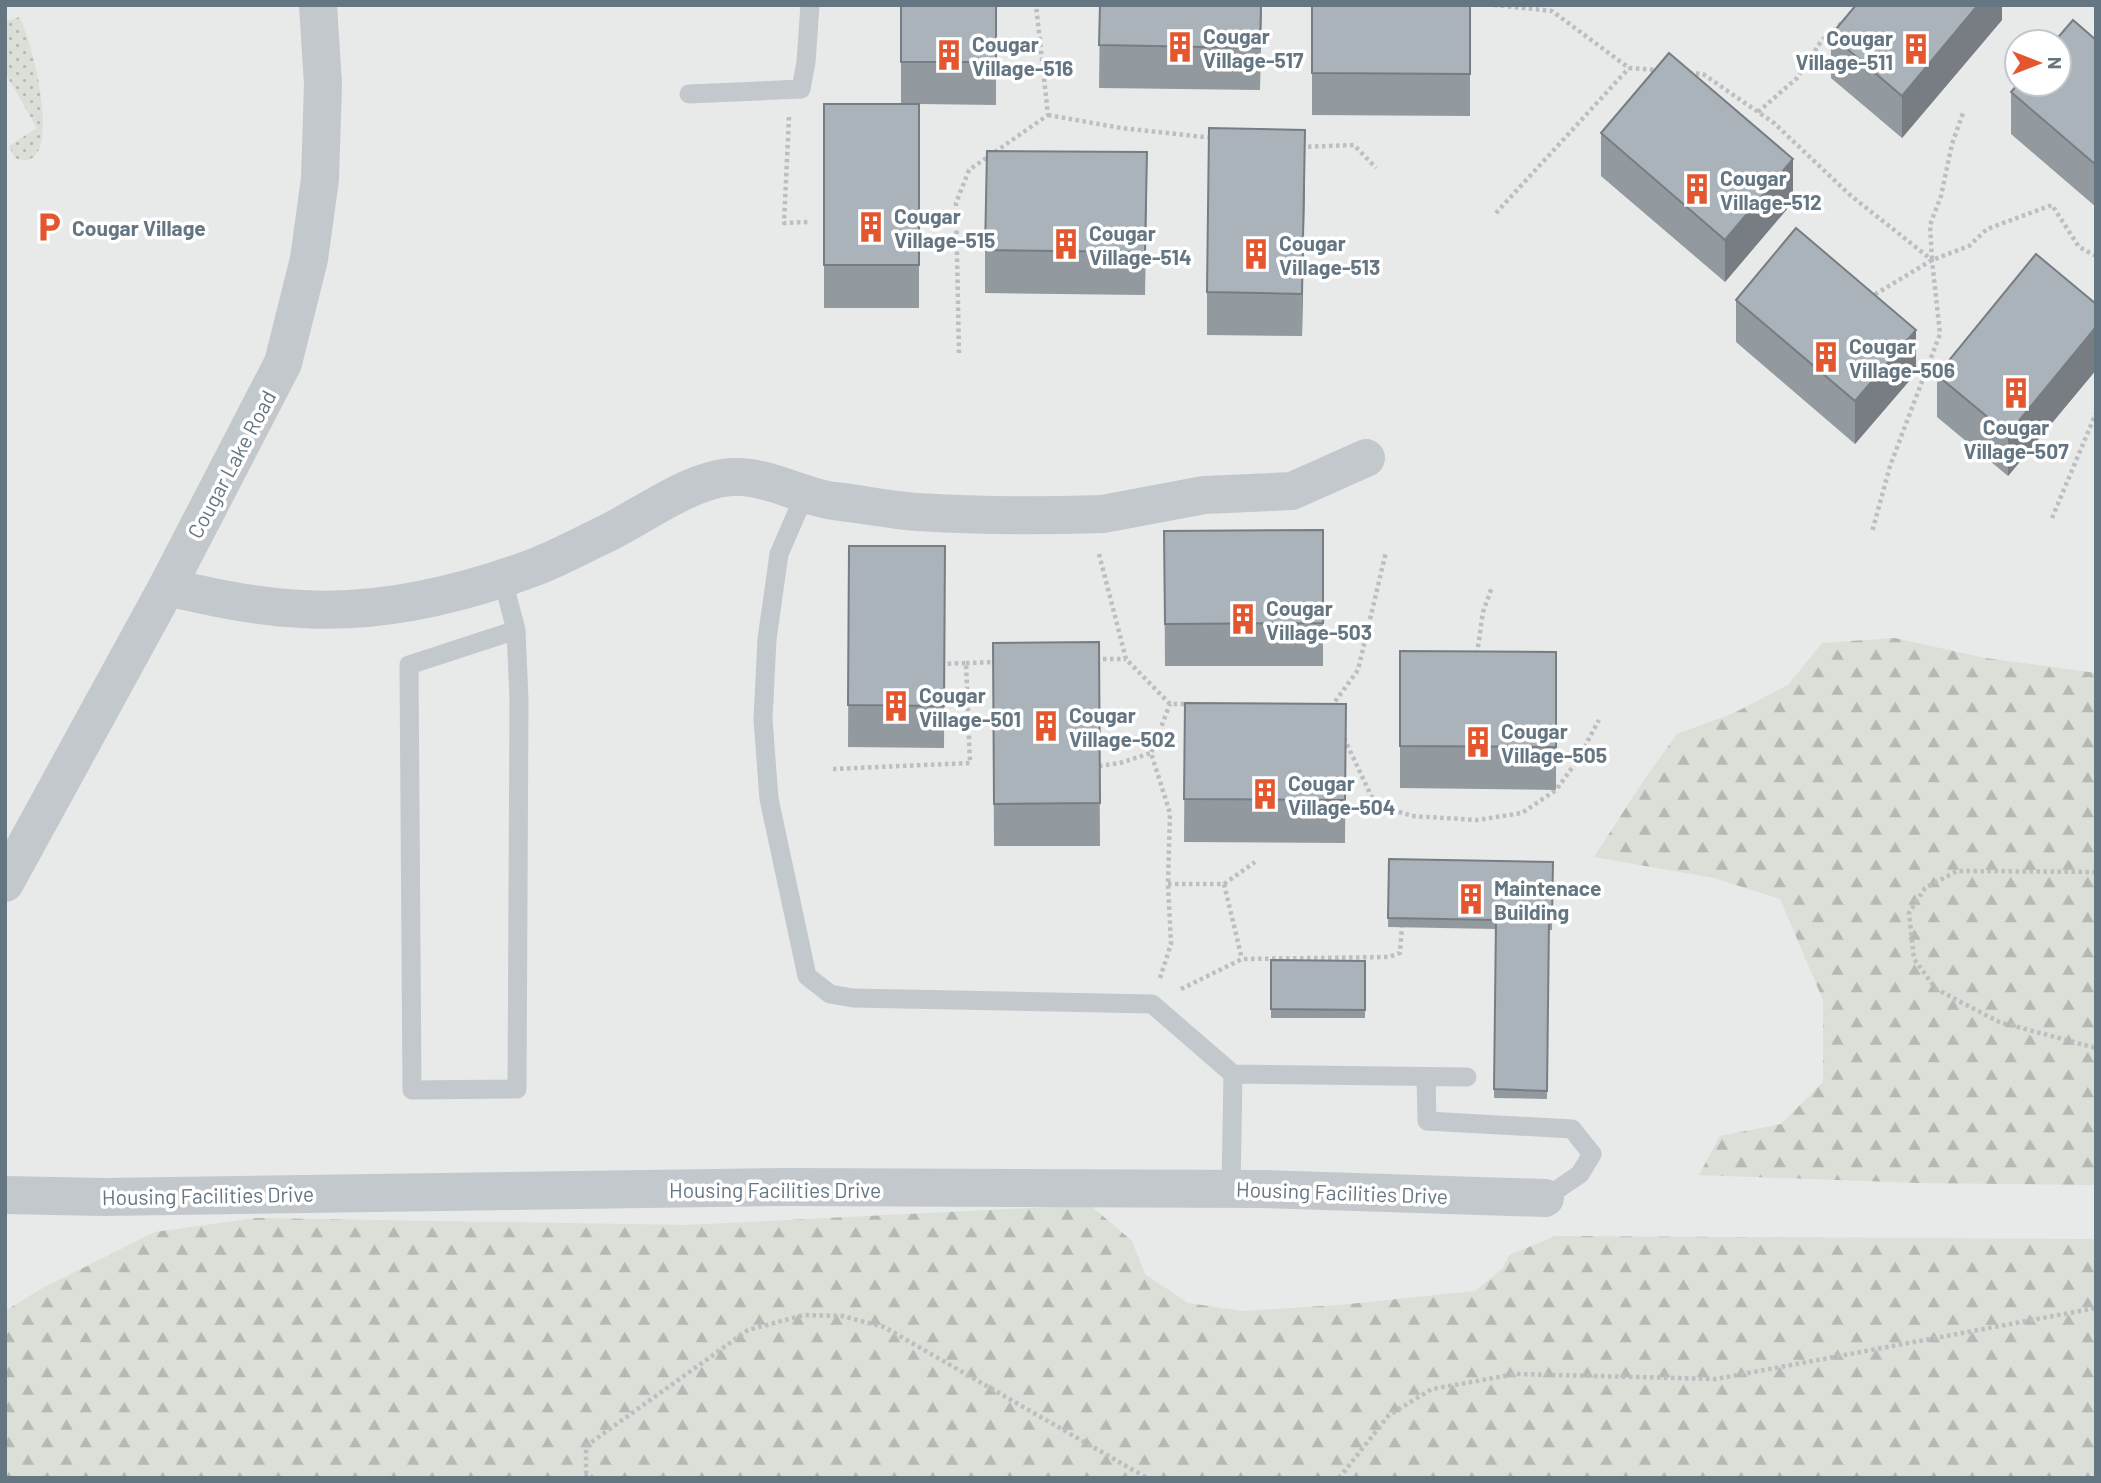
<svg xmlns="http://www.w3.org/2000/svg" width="2101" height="1483" font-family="Barlow,sans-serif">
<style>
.built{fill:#e8e9e9;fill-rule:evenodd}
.grass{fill:url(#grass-dots)}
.forest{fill:url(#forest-firs)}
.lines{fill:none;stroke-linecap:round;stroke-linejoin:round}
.path{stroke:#bbbfc2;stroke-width:4.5;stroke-dasharray:3.5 3.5;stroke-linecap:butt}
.lane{stroke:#c3c8cc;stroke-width:19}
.street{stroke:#c3c8cc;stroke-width:38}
.wall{fill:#929a9f}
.shaded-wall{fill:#777d82}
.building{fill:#aab3b9;stroke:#777d82;stroke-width:2}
.labels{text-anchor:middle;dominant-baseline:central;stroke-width:7;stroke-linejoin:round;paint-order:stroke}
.poi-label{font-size:21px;font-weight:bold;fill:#657683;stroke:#fff;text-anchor:start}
.street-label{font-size:21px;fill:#657683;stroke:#fff}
</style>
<defs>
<pattern id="grass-dots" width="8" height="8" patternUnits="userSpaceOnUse" patternTransform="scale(1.75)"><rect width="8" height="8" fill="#dadfd7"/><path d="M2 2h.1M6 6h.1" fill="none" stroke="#b4b9b4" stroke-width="1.8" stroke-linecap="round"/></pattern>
<pattern id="forest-firs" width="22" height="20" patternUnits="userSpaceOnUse" patternTransform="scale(1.75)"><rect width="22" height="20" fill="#dadfd7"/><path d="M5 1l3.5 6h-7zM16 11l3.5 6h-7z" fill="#b4b9b4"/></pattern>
</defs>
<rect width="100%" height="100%" fill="#fafaf8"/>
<!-- built -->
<path class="built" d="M5 5H2096V1478H5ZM2017 42H2059V84H2017Z"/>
<!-- grass -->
<path class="grass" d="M19 17C32 36 68 179 15 158L9 146 37 128 5 73V22Z"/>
<!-- forest -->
<path class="forest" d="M1895 638 1985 658 2096 673V1185L1919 1183 1699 1175 1720 1136 1781 1124 1823 1082V1000L1780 899 1714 878 1594 857 1642 783 1677 734 1734 713 1788 685 1822 643Z
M1090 1205 1132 1241 1145 1274 1188 1303 1242 1311 1339 1305 1475 1291 1503 1268 1509 1255 1556 1236 2096 1239V1478H5V1311L41 1289 155 1232 256 1218 686 1225Z"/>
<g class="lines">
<!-- path -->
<path class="path" d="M1494 5 1552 11 1629 68 1659 70
M1689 73 1703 74 1774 123 1850 195 1932 260 1940 334 1890 466 1872 532
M1758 112 1797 78 1822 40 1843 22
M1048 115 1121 128 1213 138
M789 117 784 223 809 222
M1301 147 1354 145 1376 168
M1496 213 1629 68
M1932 259 1930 225 1941 196 1952 144 1963 113
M1869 298 1932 260 1969 246 1987 229 2052 205 2079 247 2096 256
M959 353 956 203 969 170 1048 115 1036 5
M2052 518 2096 413
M1099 554 1126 659 1170 704H1190
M1477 654 1483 612 1492 587
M1096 659H1126
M966 663 996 662
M1331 707 1358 670 1386 552
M1344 738 1375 804 1412 816 1477 820 1522 813 1556 790 1577 761 1599 720
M1099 766 1120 763 1151 753
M833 769 970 763 966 663 945 664
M2096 872 1957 871 1925 888 1909 913 1914 959 1936 989 1999 1022 2096 1048
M1168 884H1224L1255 862
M1224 884 1242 959
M1160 978 1171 944 1168 884 1170 813 1151 753 1170 704
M1181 989 1242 959 1389 957 1400 953 1402 927
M593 1478 586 1472V1446L748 1330 804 1315 842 1316 884 1327 1147 1478
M1339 1478 1389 1415 1432 1389 1516 1374 1716 1379 2096 1308"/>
<!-- lane -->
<path class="lane" d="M689 94 801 89 806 62 810 5
M805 494 779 554 767 639 763 719 769 799 807 976 830 994 853 998 1152 1004 1233 1074 1231 1189
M502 577 516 630 519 699 517 1089 412 1090 409 665 516 630
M1233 1074 1467 1077
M1426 1077 1427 1121 1572 1129 1592 1154 1580 1174 1545 1198"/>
<!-- street -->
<path class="street" d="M167 587C211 597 256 607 302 609 379 614 463 594 535 567 556 559 577 548 597 538 638 520 687 480 731 477 767 475 799 496 834 501 861 504 889 510 917 512 979 516 1041 516 1103 514L1204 495 1292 491 1366 458
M5 883 167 587 283 363 309 259 320 179 323 84 318 5
M5 1195 104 1197 787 1187 1262 1189 1545 1198"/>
</g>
<!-- wall -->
<path class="wall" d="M901 5H996V105L919 104V308H824V104H901Z
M1100 5H1262L1260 90 1099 88Z
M1312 5H1470V116L1312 115Z
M2002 5V20L1902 138 1831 78V35Z
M2096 40V207L2011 134V92Z
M1601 133 1793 202 1725 282 1601 176Z
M1305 172 1302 336 1207 335V292Z
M1147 195 1145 295 985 293V250Z
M1736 300 1916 373 1855 444 1736 342Z
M2096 304V370L2008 476 1937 417V375Z
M1323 530V666H1165L1164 531Z
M849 546H945L944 748 848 747Z
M1099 642 1100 846H994L993 643Z
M1400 651 1556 652V790L1400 788Z
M1185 703 1346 704 1345 843 1184 842Z
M1389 859 1553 862 1552 930H1549L1547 1099 1494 1098 1496 929 1388 927Z
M1271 960 1365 961V1018H1271Z"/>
<!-- shaded-wall -->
<path class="shaded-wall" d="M1978 5H2002V20L1902 138V96Z
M1305 130V172L1302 336V294Z
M1793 159V202L1725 282V240Z
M2096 327V370L2008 476V434Z
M1916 330V373L1855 444V401Z"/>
<!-- building -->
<path class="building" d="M901 5H996V62H901Z
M1100 5H1261L1260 48 1099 45Z
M1312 5H1470V74L1312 73Z
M1856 5H1978L1902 96 1831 35Z
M2073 20 2096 40V165L2011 92 2018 84H2059V42H2054Z
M1669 53 1793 159 1725 240 1601 133Z
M824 104H919V265H824Z
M1209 128 1305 130 1302 294 1207 292Z
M987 151 1147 152 1145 252 985 250Z
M1796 228 1916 330 1855 401 1736 300Z
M2036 254 2096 304V327L2008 434 1937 375Z
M1323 530V623L1165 624 1164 531Z
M849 546H945L944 706 848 705Z
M1099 642 1100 803 994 804 993 643Z
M1400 651 1556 652V747L1400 746Z
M1185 703 1346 704 1345 800 1184 799Z
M1389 859 1553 862 1552 921H1549L1547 1091 1494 1089 1496 920 1388 918Z
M1271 960 1365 961V1010L1271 1009Z"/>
<!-- icons -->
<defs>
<symbol id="building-bare" viewBox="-9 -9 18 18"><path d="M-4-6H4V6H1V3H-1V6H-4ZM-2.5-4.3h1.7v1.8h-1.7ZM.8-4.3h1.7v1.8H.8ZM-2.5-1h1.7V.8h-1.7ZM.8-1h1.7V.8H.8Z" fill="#e4572e" stroke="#fff" stroke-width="2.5" paint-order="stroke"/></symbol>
<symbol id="parking-bare" viewBox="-9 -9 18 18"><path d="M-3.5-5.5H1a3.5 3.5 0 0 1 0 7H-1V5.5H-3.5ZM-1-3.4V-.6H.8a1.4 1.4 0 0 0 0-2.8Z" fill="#e4572e" stroke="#fff" stroke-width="2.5" paint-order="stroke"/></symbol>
</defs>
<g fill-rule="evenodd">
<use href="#building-bare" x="1158" y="25" width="44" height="44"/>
<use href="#building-bare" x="1894" y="27" width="44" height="44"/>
<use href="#building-bare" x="927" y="33" width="44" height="44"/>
<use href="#building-bare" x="1675" y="167" width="44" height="44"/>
<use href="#parking-bare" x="27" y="205" width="44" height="44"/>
<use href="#building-bare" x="849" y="205" width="44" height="44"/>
<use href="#building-bare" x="1044" y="222" width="44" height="44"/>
<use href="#building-bare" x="1234" y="232" width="44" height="44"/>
<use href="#building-bare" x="1804" y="335" width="44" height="44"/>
<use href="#building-bare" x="1994" y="371" width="44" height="44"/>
<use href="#building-bare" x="1221" y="597" width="44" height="44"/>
<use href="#building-bare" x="874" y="684" width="44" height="44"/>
<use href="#building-bare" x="1024" y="704" width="44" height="44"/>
<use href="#building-bare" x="1456" y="720" width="44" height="44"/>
<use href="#building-bare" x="1243" y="772" width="44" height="44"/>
<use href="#building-bare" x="1449" y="877" width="44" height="44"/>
</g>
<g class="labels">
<!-- poi labels -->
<g class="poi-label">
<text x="1203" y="35">Cougar<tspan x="1203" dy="24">Village-517</tspan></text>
<text x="1893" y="37" text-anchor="end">Cougar<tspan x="1893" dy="24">Village-511</tspan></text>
<text x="972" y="43">Cougar<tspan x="972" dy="24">Village-516</tspan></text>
<text x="1720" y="177">Cougar<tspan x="1720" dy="24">Village-512</tspan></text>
<text x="894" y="215">Cougar<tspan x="894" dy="24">Village-515</tspan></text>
<text x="72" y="227">Cougar Village</text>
<text x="1089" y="232">Cougar<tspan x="1089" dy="24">Village-514</tspan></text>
<text x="1279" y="242">Cougar<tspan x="1279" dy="24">Village-513</tspan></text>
<text x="1849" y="345">Cougar<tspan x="1849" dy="24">Village-506</tspan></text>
<text x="2016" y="426" text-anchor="middle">Cougar<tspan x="2016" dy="24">Village-507</tspan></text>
<text x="1266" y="607">Cougar<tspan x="1266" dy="24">Village-503</tspan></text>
<text x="919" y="694">Cougar<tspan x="919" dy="24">Village-501</tspan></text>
<text x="1069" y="714">Cougar<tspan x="1069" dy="24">Village-502</tspan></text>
<text x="1501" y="730">Cougar<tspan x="1501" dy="24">Village-505</tspan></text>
<text x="1288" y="782">Cougar<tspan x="1288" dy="24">Village-504</tspan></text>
<text x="1494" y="887">Maintenace<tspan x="1494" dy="24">Building</tspan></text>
</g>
<!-- street labels -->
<g class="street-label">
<text transform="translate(231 464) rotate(-62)">Cougar Lake Road</text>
<text x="775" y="1189">Housing Facilities Drive</text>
<text transform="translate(1342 1192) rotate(2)">Housing Facilities Drive</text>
<text transform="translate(208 1195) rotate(-1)">Housing Facilities Drive</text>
</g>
</g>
<!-- border -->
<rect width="2101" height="1483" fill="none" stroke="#657683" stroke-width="14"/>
<!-- north arrow -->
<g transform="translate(2038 63) rotate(90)"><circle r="33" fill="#ffffff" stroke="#c1c8cd" stroke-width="2"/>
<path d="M0-5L12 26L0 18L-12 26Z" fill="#e4572e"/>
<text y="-10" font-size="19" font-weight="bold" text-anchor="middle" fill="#657683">N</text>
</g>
</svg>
